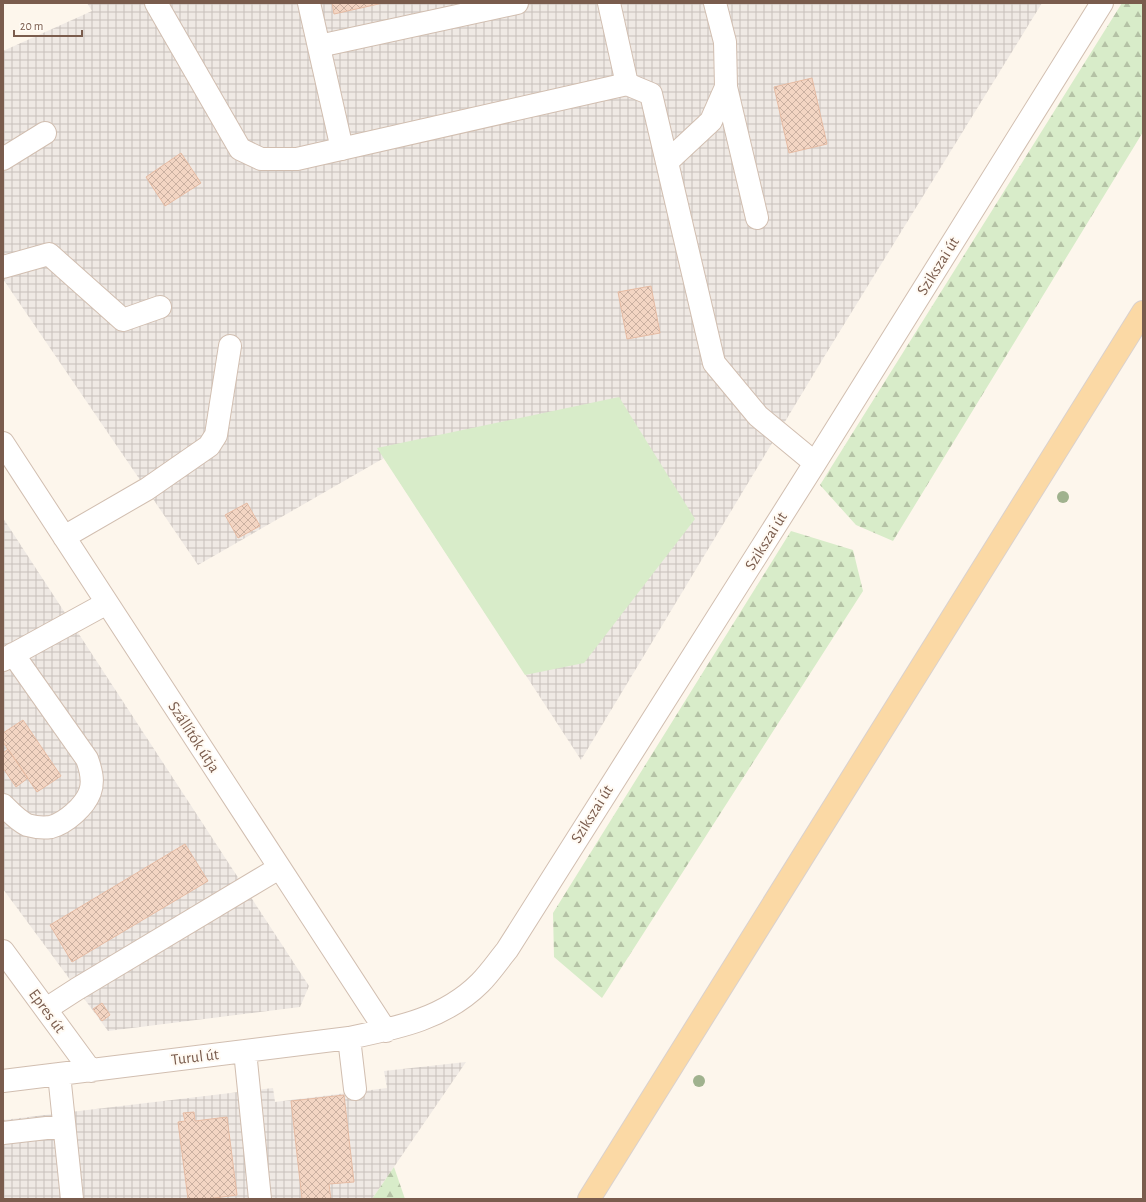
<svg xmlns="http://www.w3.org/2000/svg" width="1146" height="1202" font-family="'Alegreya Sans',sans-serif">
<style>
.industrial{fill:url(#industrial-grid)}
.forest{fill:url(#forest-firs)}
.garden{fill:#d8ecc9}
.building{fill:url(#building-cross-hatch);stroke:#e6bba3}
.lines{fill:none;stroke-linecap:round;stroke-linejoin:round}
.minor-casing{stroke:#d1beb0;stroke-width:24}
.major-casing{stroke:#dad1cd;stroke-width:24}
.minor{stroke:#fff;stroke-width:22}
.major{stroke:#fbd9a5;stroke-width:22}
.tree{fill:#a0b28e}
.labels{text-anchor:middle;dominant-baseline:central;stroke-width:4;stroke-linejoin:round;paint-order:stroke}
.street-label{font-size:16px;fill:#7a5c4d;stroke:#fffaf3}
</style>
<defs>
<pattern id="industrial-grid" width="8" height="8" patternUnits="userSpaceOnUse"><rect width="8" height="8" fill="#efe9e4"/><path d="M0 4h8M4 0v8" fill="none" stroke="#c7c0bb"/></pattern>
<pattern id="forest-firs" width="22" height="20" patternUnits="userSpaceOnUse"><rect width="22" height="20" fill="#d8ecc9"/><path d="M5 1l3.5 6h-7zM16 11l3.5 6h-7z" fill="#b4c2a5"/></pattern>
<pattern id="building-cross-hatch" width="8" height="8" patternUnits="userSpaceOnUse"><rect width="8" height="8" fill="#f3d5c3"/><path d="M0 0l8 8M0 8l8-8" fill="none" stroke="#cab0a1"/></pattern>
</defs>
<rect width="100%" height="100%" fill="#fdf6ec"/>
<!-- industrial -->
<path class="industrial" d="M87 3H1042L824 357 581 760 384 458 198 565 3 279V51L92 11Z
M3 518 309 986 300 1007 108 1031 3 889Z
M466 1062 372 1199H3V1120L273 1088 275 1102 387 1088 384 1071Z"/>
<!-- forest -->
<path class="forest" d="M1122 3H1143V132L893 541 856 525 820 485Z
M791 531 853 550 863 591 602 998 554 957 553 913Z
M394 1167 405 1199H372Z"/>
<!-- garden -->
<path class="garden" d="M619 397 695 519 584 663 525 675 377 448Z"/>
<!-- building -->
<path class="building" d="M332 3H383L334 14Z
M812 78 827 144 789 153 774 87Z
M181 153 201 183 165 206 146 177Z
M651 286 660 333 627 339 618 292Z
M247 503 260 526 238 538 225 515Z
M23 720 61 776 37 792 3 742V733Z
M8 749 28 778 16 787 3 768V753Z
M185 844 208 881 72 962 50 925Z
M102 1003 110 1015 102 1021 93 1009Z
M344 1095 354 1182 329 1184 331 1199H302L291 1101Z
M194 1112 195 1121 227 1117 237 1195 207 1199H188L178 1122 185 1121 183 1113Z"/>
<g class="lines">
<defs>
<path id="minor" d="M156 3 240 149 261 159H297L627 84 651 94 714 363 758 416 815 463
M309 3 342 149
M609 3 627 84
M319 46 517 3
M726 87 757 218
M3 159 45 133
M667 162 711 121 726 87 725 42 715 3
M3 267 49 254 123 320 160 307
M3 443 386 1031
M64 537 147 489 209 446 216 435 230 346
M3 660 107 603
M3 805C10 812 17 820 27 825 34 827 44 828 51 827 66 823 85 806 90 792 94 781 91 770 87 759L13 654
M3 951 91 1071
M46 1009 77 989 279 868
M349 1038 355 1089
M245 1051 260 1199
M59 1074 72 1199
M3 1081 349 1038C397 1028 444 1019 480 983 490 973 498 961 507 950L815 463 1102 3
M3 1133 64 1126"/>
<path id="major" d="M589 1199 1143 312"/>
</defs>
<!-- minor casing -->
<use href="#minor" class="minor-casing"/>
<!-- major casing -->
<use href="#major" class="major-casing"/>
<!-- minor -->
<use href="#minor" class="minor"/>
<!-- major -->
<use href="#major" class="major"/>
</g>
<!-- trees -->
<g class="tree">
<circle cx="1063" cy="497" r="6"/>
<circle cx="699" cy="1081" r="6"/>
</g>
<g class="labels">
<!-- street labels -->
<g class="street-label">
<text transform="translate(938 266) rotate(-58)">Szikszai út</text>
<text transform="translate(766 541) rotate(-58)">Szikszai út</text>
<text transform="translate(194 737) rotate(57)">Szállítók útja</text>
<text transform="translate(592 814) rotate(-58)">Szikszai út</text>
<text transform="translate(47 1011) rotate(54)">Epres út</text>
<text transform="translate(195 1057) rotate(-7)">Turul út</text>
</g>
</g>
<!-- border -->
<rect width="1146" height="1202" fill="none" stroke="#7a5c4d" stroke-width="8"/>
<!-- scale -->
<path d="M14 30v6h68v-6" fill="none" stroke="#7a5c4d" stroke-width="2"/>
<text x="20" y="30" font-size="12" fill="#7a5c4d" stroke="#fffaf3" stroke-width="3" paint-order="stroke">20 m</text>
</svg>
